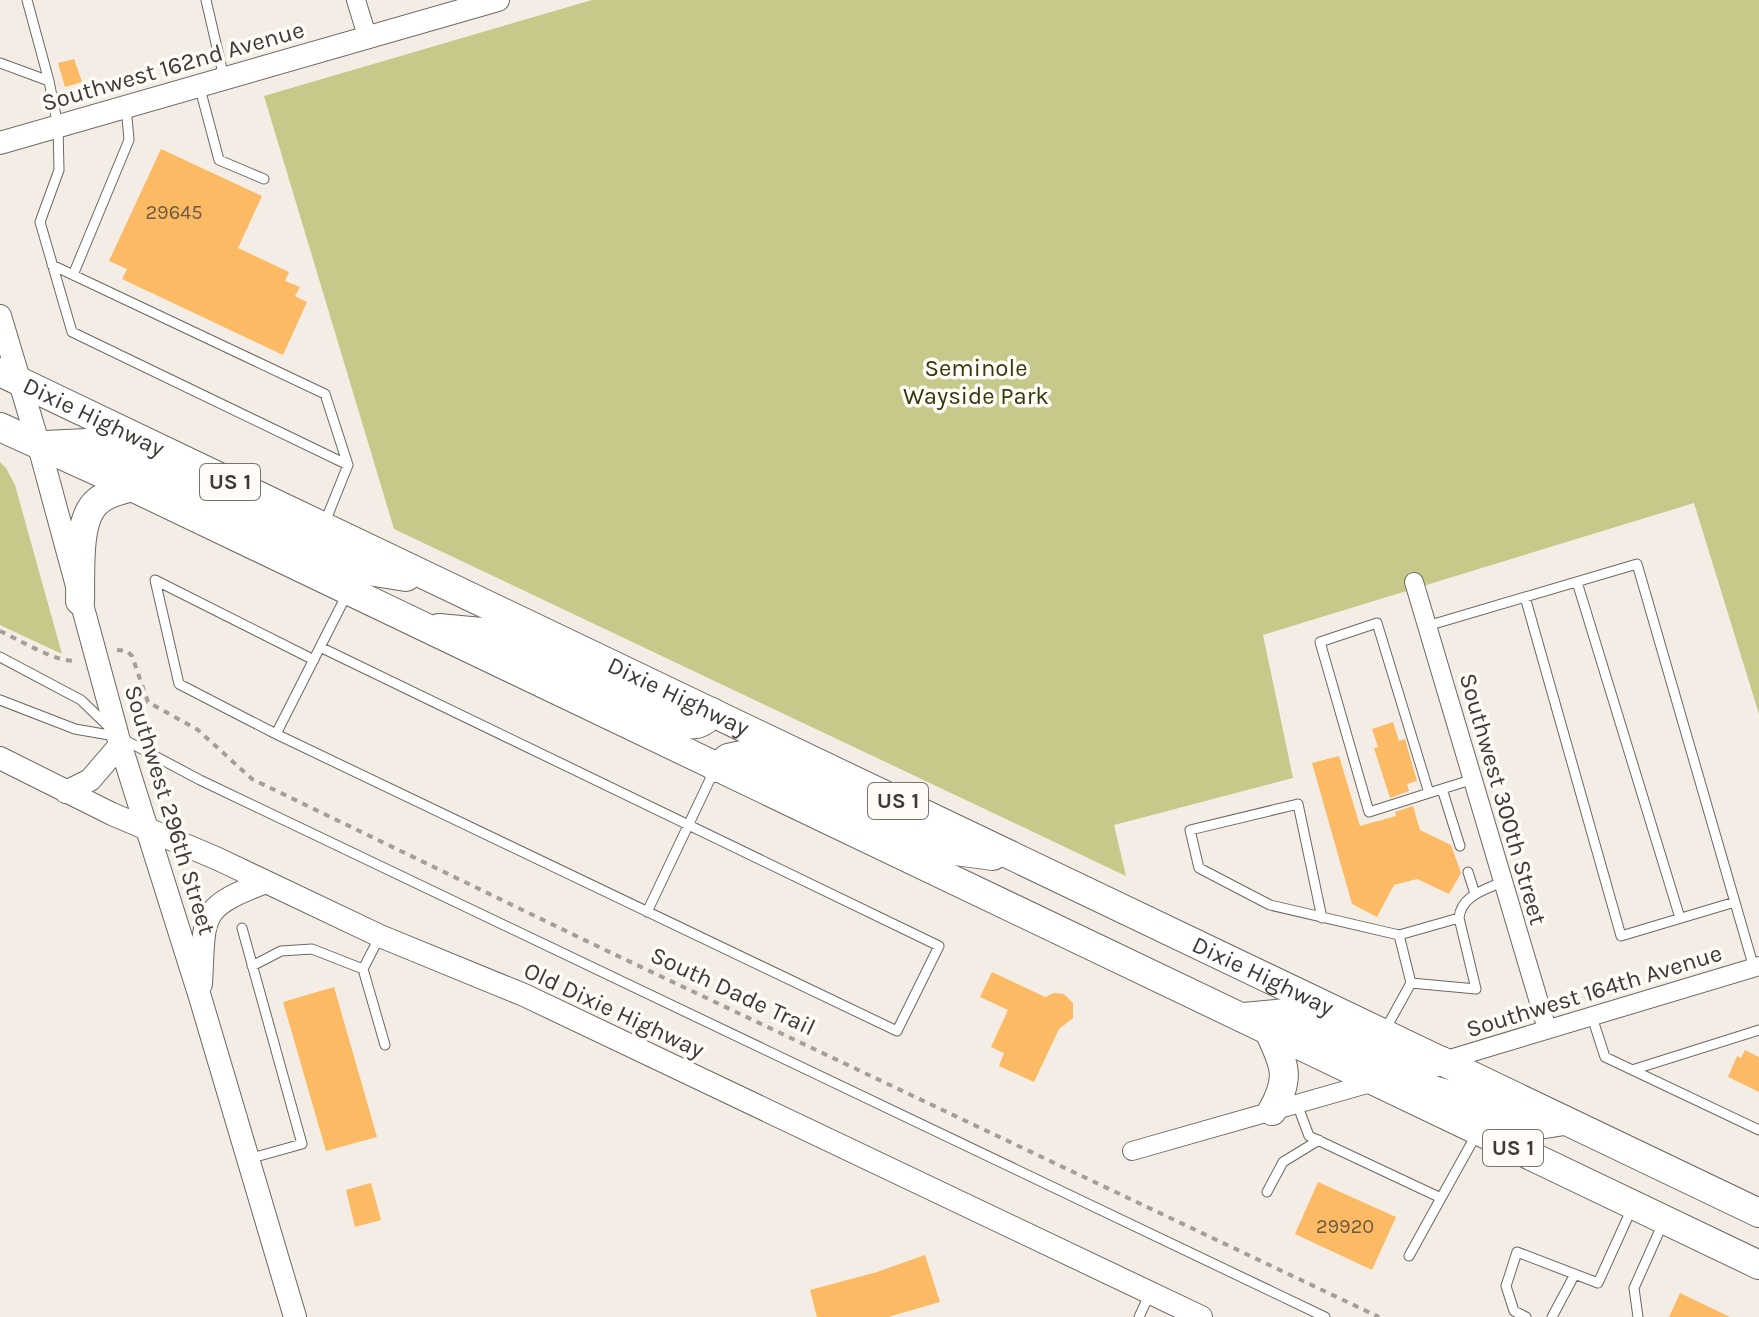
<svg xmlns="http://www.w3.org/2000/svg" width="1759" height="1317" font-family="Karla,sans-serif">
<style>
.green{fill:#c6c989}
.building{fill:#fcba65}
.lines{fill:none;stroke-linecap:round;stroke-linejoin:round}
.service-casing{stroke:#6d6861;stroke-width:11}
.minor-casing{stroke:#6d6861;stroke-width:20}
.tertiary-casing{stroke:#6d6861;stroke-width:24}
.trunk-casing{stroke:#6d6861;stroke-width:30}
.path{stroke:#a29e98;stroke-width:4;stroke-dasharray:6 6;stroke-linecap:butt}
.service{stroke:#fff;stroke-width:9}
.minor{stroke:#fff;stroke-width:18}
.tertiary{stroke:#fff;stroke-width:22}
.trunk{stroke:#fff;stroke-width:28}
.labels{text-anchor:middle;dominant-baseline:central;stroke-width:7;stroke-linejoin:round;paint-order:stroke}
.number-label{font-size:20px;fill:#6d5b42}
.shield{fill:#fffbf6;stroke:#777570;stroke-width:2}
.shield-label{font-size:22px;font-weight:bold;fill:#3d3b37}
.street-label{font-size:24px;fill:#3d3b37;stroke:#fffbf6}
.park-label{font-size:24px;fill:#38380b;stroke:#fffbf6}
</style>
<rect width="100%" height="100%" fill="#f3ede5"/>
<!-- green -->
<path class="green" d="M592 0H1759V714L1694 503 1263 635 1293 778 1114 825 1126 876 394 529 264 96Z
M0 462 6 468 15 485 62 654 0 625Z"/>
<!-- building -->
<path class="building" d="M74 59 82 82 65 87 58 63Z
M161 149 262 196 238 248 289 272 285 281 300 287 295 296 307 302 283 355 122 279 127 269 109 261Z
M1393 722 1399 741 1405 739 1417 781 1407 784 1409 791 1390 798 1374 748 1378 747 1372 729Z
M1339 756 1360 826 1396 816 1395 812 1413 806 1420 830 1451 845 1461 873 1449 894 1417 879 1394 885 1377 917 1352 904 1312 763Z
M992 972 1045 997 1054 993 1064 994 1073 1003V1018L1059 1029 1034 1082 999 1066 1004 1053 991 1047 1008 1010 980 997Z
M334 987 377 1137 326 1151 283 1002Z
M1745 1050 1759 1057V1092L1728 1077 1737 1056 1741 1058Z
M1318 1182 1396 1217 1372 1270 1295 1234Z
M371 1183 381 1220 355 1227 346 1190Z
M925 1255 940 1302 888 1317H817L810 1290 877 1272Z
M1680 1293 1730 1317H1669Z"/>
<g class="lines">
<defs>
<path id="service" d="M27 0 49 81
M206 0 224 78
M0 63 49 81 58 126 59 170 40 222 72 332 348 465 325 522
M199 85 219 160 264 179
M52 265 325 394 348 465
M73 275 129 140 126 106
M1577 582 1680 918
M1525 597 1621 936 1735 902
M1427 626 1637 564 1754 968
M0 657 81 700 110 728
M314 660 155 580 179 684 276 734 348 592
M0 700 75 729 115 736
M276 734 897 1031 939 946 320 647
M121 738 200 780 1325 1317
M1442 789 1460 846
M1429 793 1369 812 1320 642 1377 623 1429 793 1474 779
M1468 872 1475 894
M647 912 714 771
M1322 918 1298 804 1190 830 1199 868 1270 905 1399 935
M242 928 302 1144 248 1159
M252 966 281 951 312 949 363 969 379 938
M363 969 385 1045
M1411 983 1476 989 1459 918
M1592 1017 1605 1057 1759 1130
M1385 1030 1411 983 1399 935 1459 918C1461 896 1484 890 1502 882
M1632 1070 1759 1030
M1297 1104 1309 1136 1441 1198 1476 1135
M1267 1192 1283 1162 1319 1140
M1409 1256 1441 1198
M1139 1317 1150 1293
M1526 1317 1514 1311 1506 1286 1517 1252 1598 1283 1632 1208
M1552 1317 1575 1274
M1638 1317 1634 1288 1663 1223"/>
<path id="minor" d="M356 0 368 39
M1414 582 1547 1029
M1443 1061 1759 966
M1132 1151 1374 1082"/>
<path id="tertiary" d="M0 143 498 0
M0 316 39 446 118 737 200 997 295 1317
M0 758 112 814 218 859 380 936 524 995 1201 1317
M66 792 90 780 121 744
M201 984C205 915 197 908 266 882"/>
<g id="trunk">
<path id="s1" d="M0 372 1759 1213"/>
<path d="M0 427 132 487 1759 1265"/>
<path d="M45 445 87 443 100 446 368 571 406 577"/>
<path d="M80 601C81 574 76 520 97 502 106 493 120 490 132 487"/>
<path d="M439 628 492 633 679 724C695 725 703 726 712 712"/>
<path d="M716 768 728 758 742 755 948 850 993 856"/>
<path d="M1244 1017 1286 1013 1360 1050 1401 1066H1422L1442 1061"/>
<path d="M1268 1029C1284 1064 1292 1076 1272 1111"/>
<path d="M1405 1082 1457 1097 1526 1127 1564 1121"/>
</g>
</defs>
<!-- service casing -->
<use href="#service" class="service-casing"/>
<!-- minor casing -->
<use href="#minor" class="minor-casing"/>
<!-- tertiary casing -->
<use href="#tertiary" class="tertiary-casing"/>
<!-- trunk casing -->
<use href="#trunk" class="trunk-casing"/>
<!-- path -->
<path class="path" d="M0 631C18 639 60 665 77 660
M117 650 127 651 132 656 148 702 198 730 252 779 599 947 1379 1317"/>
<!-- service -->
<use href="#service" class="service"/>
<!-- minor -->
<use href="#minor" class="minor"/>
<!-- tertiary -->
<use href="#tertiary" class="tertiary"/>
<!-- trunk -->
<use href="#trunk" class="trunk"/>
</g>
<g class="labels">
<!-- number labels -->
<g class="number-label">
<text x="174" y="212">29645</text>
<text x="1345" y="1226">29920</text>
</g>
<!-- shield labels -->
<g class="shield">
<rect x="200" y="464" width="60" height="36" rx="6"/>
<rect x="868" y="783" width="60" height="36" rx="6"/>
<rect x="1483" y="1130" width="60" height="36" rx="6"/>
</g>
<g class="shield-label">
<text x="230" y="482">US 1</text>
<text x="898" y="801">US 1</text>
<text x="1513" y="1148">US 1</text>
</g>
<!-- street labels -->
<g class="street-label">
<text transform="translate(173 66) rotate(-16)">Southwest 162nd Avenue</text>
<text stroke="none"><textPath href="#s1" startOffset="104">Dixie Highway</textPath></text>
<text stroke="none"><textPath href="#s1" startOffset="752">Dixie Highway</textPath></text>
<text transform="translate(1503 799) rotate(74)">Southwest 300th Street</text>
<text transform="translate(170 810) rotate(73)">Southwest 296th Street</text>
<text stroke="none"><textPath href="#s1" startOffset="1400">Dixie Highway</textPath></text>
<text transform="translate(733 991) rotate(25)">South Dade Trail</text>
<text transform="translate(1594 991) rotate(-17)">Southwest 164th Avenue</text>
<text transform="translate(614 1010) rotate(25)">Old Dixie Highway</text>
</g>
<!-- park labels -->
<g class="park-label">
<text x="976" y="368">Seminole<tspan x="976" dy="28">Wayside Park</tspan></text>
</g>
</g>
</svg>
